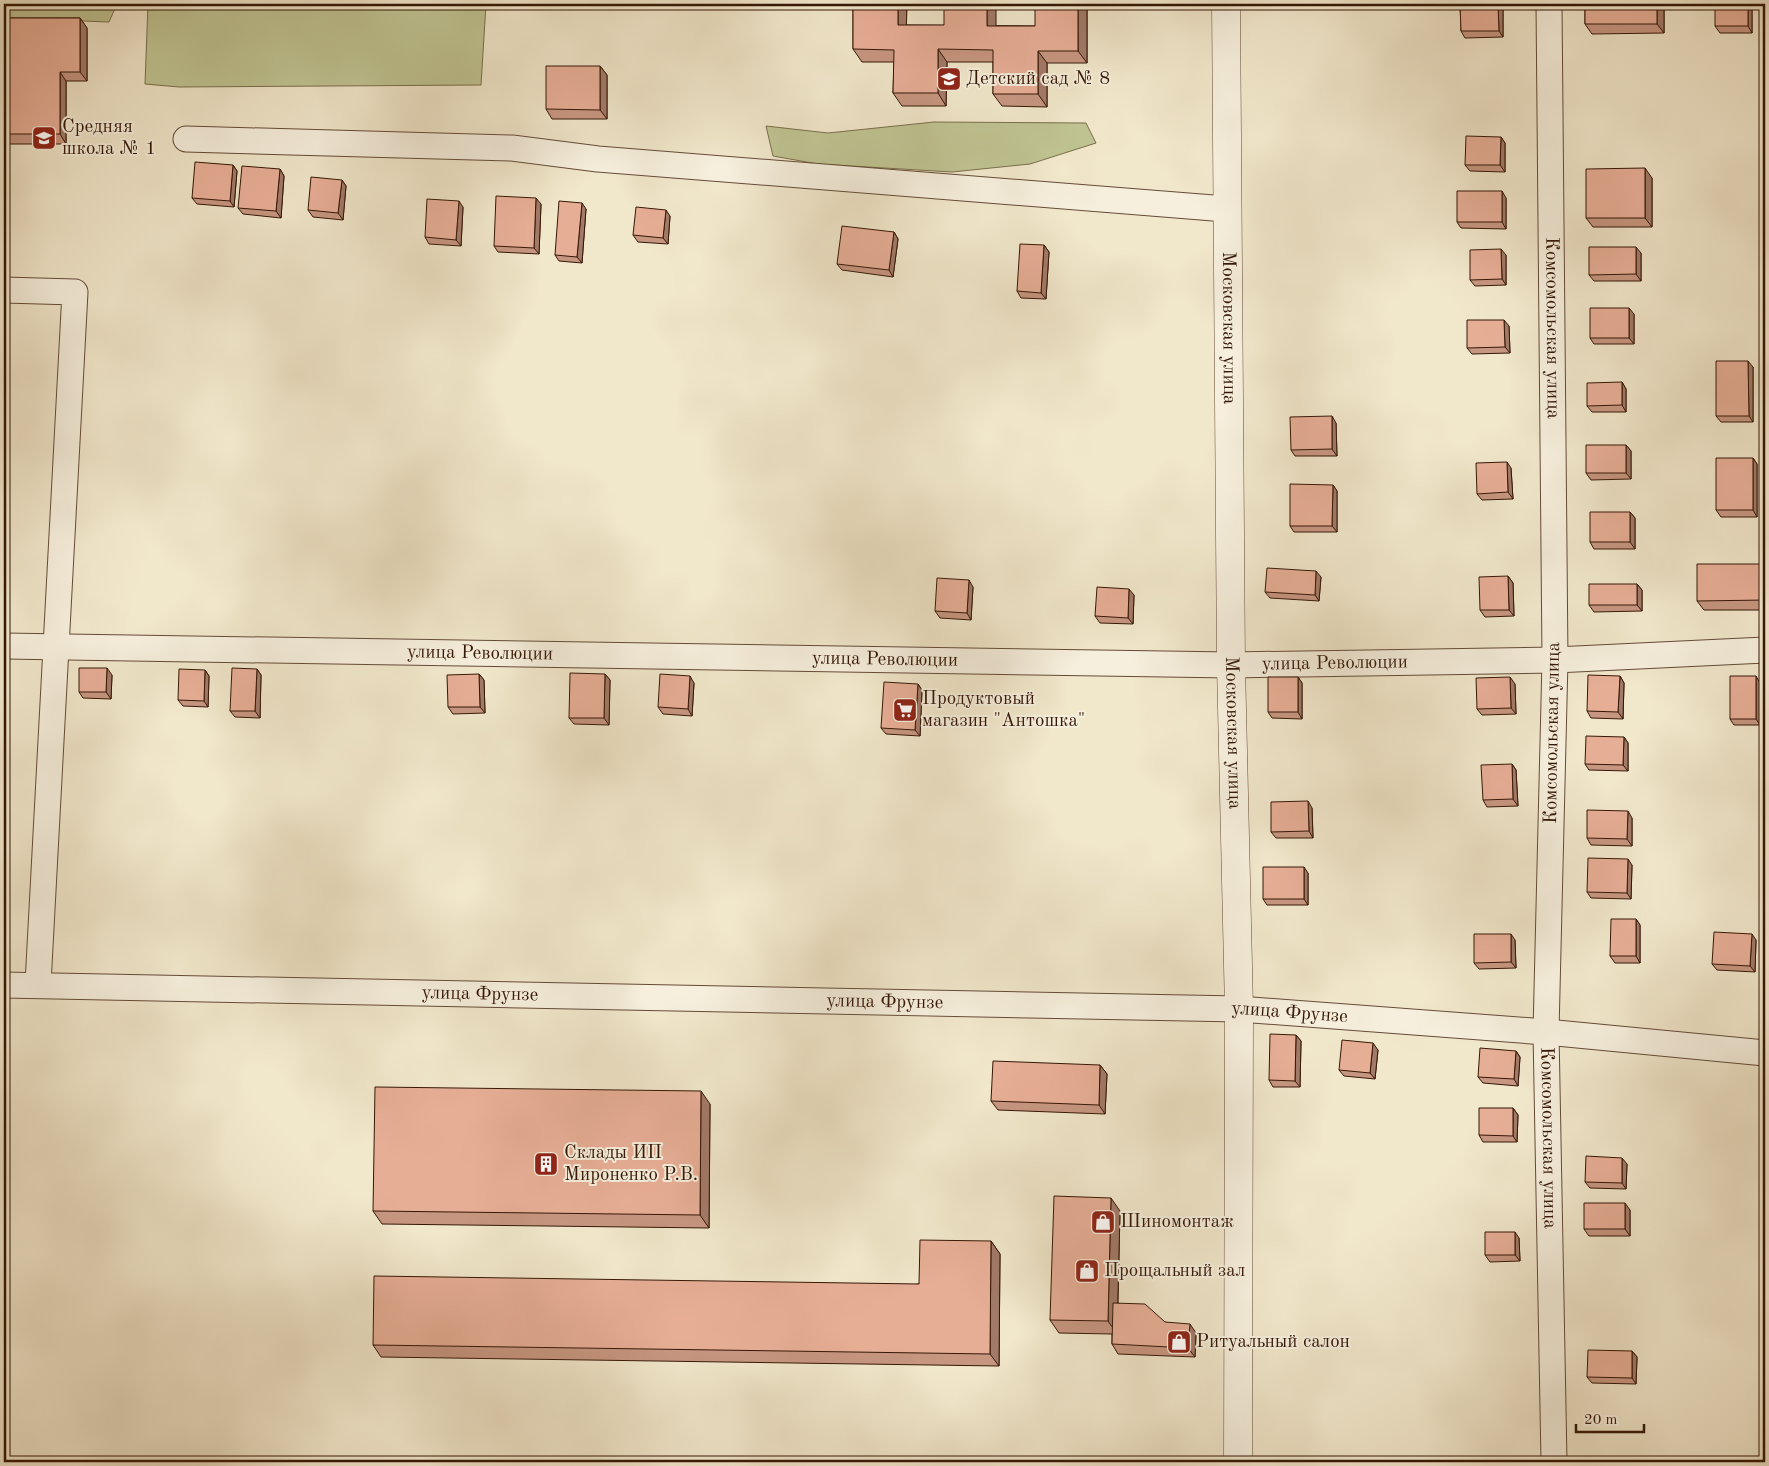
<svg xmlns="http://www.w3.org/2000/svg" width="1769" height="1466" font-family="'Old Standard TT',serif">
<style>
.green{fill:#c0c493;stroke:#7a6e4c}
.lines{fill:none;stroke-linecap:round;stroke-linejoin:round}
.minor-casing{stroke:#644b37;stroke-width:27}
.tertiary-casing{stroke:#644b37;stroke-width:29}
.minor{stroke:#f6efdd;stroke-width:25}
.tertiary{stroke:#f6efdd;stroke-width:28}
.wall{fill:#c79681;stroke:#351706}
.shaded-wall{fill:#a27a69;stroke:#351706}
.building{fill:#e7ae96;stroke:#351706}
.labels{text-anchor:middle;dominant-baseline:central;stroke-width:4;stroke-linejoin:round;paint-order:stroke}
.poi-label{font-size:19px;fill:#351706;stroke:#f6efdd;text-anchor:start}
.street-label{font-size:19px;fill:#351706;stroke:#f6efdd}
</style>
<rect width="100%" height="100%" fill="#f1e7cb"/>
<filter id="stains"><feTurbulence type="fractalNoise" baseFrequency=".004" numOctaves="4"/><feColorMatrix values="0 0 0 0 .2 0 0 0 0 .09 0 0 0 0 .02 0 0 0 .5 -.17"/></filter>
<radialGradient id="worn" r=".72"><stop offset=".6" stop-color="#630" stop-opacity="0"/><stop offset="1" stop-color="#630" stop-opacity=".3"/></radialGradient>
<!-- green -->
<path class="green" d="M4 4H117L109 22 4 18Z
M148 4H486L481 85 179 87 145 84Z
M934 122 1086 123 1096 143 1030 164 952 172 818 164 773 156 766 126 828 133Z"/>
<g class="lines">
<defs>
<g id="minor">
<path id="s1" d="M1549 4 1555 660 1546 1032 1554 1462"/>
<path d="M186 139 512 148 598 159 1226 209"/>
<path d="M4 290 75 292 38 984"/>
<path id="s2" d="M4 646 1231 665 1555 660 1765 650"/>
<path id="s3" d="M4 985 1239 1009 1546 1032 1765 1053"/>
</g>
<g id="tertiary">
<path id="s4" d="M1226 4 1231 665 1239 1009 1238 1462"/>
</g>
</defs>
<!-- minor casing -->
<use href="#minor" class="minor-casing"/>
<!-- tertiary casing -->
<use href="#tertiary" class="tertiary-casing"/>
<!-- minor -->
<use href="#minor" class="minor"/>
<!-- tertiary -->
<use href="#tertiary" class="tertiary"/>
</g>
<!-- wall -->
<path class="wall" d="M853 4H907L906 25 1035 26 1087 4V63H1047V107L1002 106 993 94V62H947L946 106H902L893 93 894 62H862L853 49Z
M1460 4H1503V37L1465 38 1461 31Z
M1585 4H1664V33L1592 34 1585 24Z
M1752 4V33H1720L1715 26Z
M4 18H80L87 28V81H66V144H4Z
M600 66 607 75V119H552L546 109Z
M1501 137 1505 143V172L1470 171 1465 165Z
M233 165 237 171 234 207 197 204 192 198Z
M280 169 284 176 281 218 243 214 238 208Z
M1652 178V227H1593L1586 218Z
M342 180 346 186 343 220 313 217 308 210Z
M1506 198V229L1461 228 1457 222Z
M541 204 539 254 498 252 494 246Z
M463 207 461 246 429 244 425 237Z
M586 209 582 263 559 261 555 255Z
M670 216 668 244 638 242 633 235Z
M894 232 898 239 893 277 842 270 837 264Z
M1044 245 1049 252 1046 299 1021 298 1017 291Z
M1641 253V281H1594L1589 275Z
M1506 255V285L1475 286 1470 280Z
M1634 314V344H1594L1590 338Z
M1509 326 1510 353 1472 354 1467 348Z
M1753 367V422H1721L1716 416Z
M1622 382 1626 389V412H1592L1587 406Z
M1336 423 1337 456H1295L1291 450Z
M1626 445 1631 451V479L1591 480 1586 473Z
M1753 458 1757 464V517H1721L1716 510Z
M1511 468 1513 499 1482 500 1477 494Z
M1333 485 1337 491V532H1294L1290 526Z
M1630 512 1635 518V549H1594L1590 542Z
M1765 564V610H1704L1697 601Z
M1508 576 1513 583 1514 616 1485 617 1480 610Z
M1321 577 1319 601 1270 598 1265 592Z
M1637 584 1642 590V611L1594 612 1589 605Z
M973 587 971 620 940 618 935 611Z
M1134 595 1133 624 1100 623 1095 616Z
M257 669 261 675 260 718 235 717 230 711Z
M205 670 209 676 208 707 183 706 178 700Z
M479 674 484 680 485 713 453 714 448 707Z
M605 674 610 680 609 725 574 724 569 718Z
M112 675 111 699 83 698 79 692Z
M1620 676 1624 683 1623 719 1591 718 1587 711Z
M1298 677 1302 683V719L1272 718 1268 712Z
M694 683 692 716 663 714 658 707Z
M1760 683V725H1734L1730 719Z
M918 684 922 690 920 736 886 734 881 728Z
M1515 684 1516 714 1482 715 1477 709Z
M1624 737 1628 743V771L1589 770 1585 764Z
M1512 764 1516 770 1518 806 1487 807 1483 800Z
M1312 808 1313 838H1276L1271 832Z
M1632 818V846L1591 845 1587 838Z
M1632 865 1631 899 1591 898 1587 892Z
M1308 873V905H1267L1263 899Z
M1636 919 1640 925V963H1615L1610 956Z
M1515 940 1516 968 1479 969 1474 963Z
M1756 940 1755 972 1717 970 1712 964Z
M1296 1035 1301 1041 1300 1087H1273L1269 1080Z
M1378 1050 1375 1079 1344 1076 1339 1070Z
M1516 1051 1520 1057 1518 1086 1483 1083 1478 1077Z
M1100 1065 1107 1074 1105 1114 998 1110 991 1101Z
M710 1104 709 1228 382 1224 373 1211Z
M1513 1108 1518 1115 1517 1142H1483L1479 1135Z
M1627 1164 1626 1189 1590 1188 1585 1182Z
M1630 1210V1236H1589L1584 1229Z
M1120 1211 1118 1303 1165 1322 1196 1333 1195 1357 1118 1354 1112 1344V1334L1059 1333 1050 1320Z
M1519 1238 1520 1261 1490 1262 1485 1255Z
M991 1241 1000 1254 999 1366 381 1357 373 1345 919 1284Z
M1632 1351 1637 1357 1636 1384 1592 1383 1587 1377Z"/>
<!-- shaded-wall -->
<path class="shaded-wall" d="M898 4H907L906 38 898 25Z
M987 4H996V39L987 26Z
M1078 4H1087V63L1078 51Z
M1498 4H1503V37L1499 31Z
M1657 4H1664V33L1657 24Z
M1748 4H1752V33L1748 26Z
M80 18 87 28V81L80 72Z
M938 49 947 62 946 106 938 93Z
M1038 51 1047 63V107L1038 94Z
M600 66 607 75V119L600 110Z
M60 72 66 81V144L60 134Z
M1501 137 1505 143V172L1500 165Z
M233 165 237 171 234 207 230 201Z
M1645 168 1652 178V227L1645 218Z
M280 169 284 176 281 218 276 211Z
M342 180 346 186 343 220 338 213Z
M1502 191 1506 198V229L1502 222Z
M536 198 541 204 539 254 534 248Z
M459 201 463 207 461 246 456 240Z
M582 203 586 209 582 263 577 257Z
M666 210 670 216 668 244 663 238Z
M894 232 898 239 893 277 889 270Z
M1044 245 1049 252 1046 299 1041 293Z
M1636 247 1641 253V281L1636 274Z
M1501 249 1506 255V285L1502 279Z
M1629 308 1634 314V344L1629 338Z
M1504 320 1509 326 1510 353 1505 347Z
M1748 361 1753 367V422L1749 416Z
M1622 382 1626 389V412L1622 405Z
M1332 416 1336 423 1337 456 1332 449Z
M1626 445 1631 451V479L1626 473Z
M1753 458 1757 464V517L1753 510Z
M1507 462 1511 468 1513 499 1508 492Z
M1333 485 1337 491V532L1332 526Z
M1630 512 1635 518V549L1630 542Z
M1316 571 1321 577 1319 601 1315 595Z
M1508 576 1513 583 1514 616 1509 610Z
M969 580 973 587 971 620 967 613Z
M1637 584 1642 590V611L1637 605Z
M1129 589 1134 595 1133 624 1128 618Z
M107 668 112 675 111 699 106 692Z
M257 669 261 675 260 718 255 711Z
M205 670 209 676 208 707 204 701Z
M479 674 484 680 485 713 480 707Z
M605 674 610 680 609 725 604 718Z
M690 676 694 683 692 716 688 709Z
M1620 676 1624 683 1623 719 1618 712Z
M1756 676 1760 683V725L1756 719Z
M1298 677 1302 683V719L1298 712Z
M1510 677 1515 684 1516 714 1511 708Z
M918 684 922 690 920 736 915 730Z
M1624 737 1628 743V771L1623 765Z
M1512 764 1516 770 1518 806 1513 799Z
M1308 801 1312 808 1313 838 1309 831Z
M1628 811 1632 818V846L1627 839Z
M1628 859 1632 865 1631 899 1627 893Z
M1304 867 1308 873V905L1304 899Z
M4 908 7 912 6 944 4 940Z
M1636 919 1640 925V963L1636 956Z
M1511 934 1515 940 1516 968 1511 962Z
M1752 934 1756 940 1755 972 1750 966Z
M1296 1035 1301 1041 1300 1087 1295 1081Z
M1373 1043 1378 1050 1375 1079 1370 1073Z
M1516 1051 1520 1057 1518 1086 1514 1079Z
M1100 1065 1107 1074 1105 1114 1099 1105Z
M701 1091 710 1104 709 1228 700 1215Z
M1513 1108 1518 1115 1517 1142 1513 1136Z
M1622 1158 1627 1164 1626 1189 1622 1183Z
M1111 1198 1120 1211 1117 1334 1108 1321Z
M1625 1203 1630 1210V1236L1625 1229Z
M1515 1232 1519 1238 1520 1261 1515 1255Z
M991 1241 1000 1254 999 1366 990 1354Z
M1190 1324 1196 1333 1195 1357 1188 1348Z
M1632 1351 1637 1357 1636 1384 1632 1378Z"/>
<!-- building -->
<path class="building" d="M853 4H898V25H944V4H987V26H1035V4H1078V51H1038V94H993V50L938 49V93H893L894 50 853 49Z
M1460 4H1498L1499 31H1461Z
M1585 4H1657V24H1585Z
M1715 4H1748V26H1715Z
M4 18H80V72H60V134H4Z
M546 66H600V110L546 109Z
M1466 136 1501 137 1500 165H1465Z
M195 162 233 165 230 201 192 198Z
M242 166 280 169 276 211 238 208Z
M1645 168V218H1586V169Z
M311 177 342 180 338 213 308 210Z
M1457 191H1502V222H1457Z
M496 196 536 198 534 248 494 246Z
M427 199 459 201 456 240 425 237Z
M559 201 582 203 577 257 555 255Z
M636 207 666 210 663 238 633 235Z
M842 226 894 232 889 270 837 264Z
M1020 244 1044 245 1041 293 1017 291Z
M1589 247H1636V274L1589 275Z
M1501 249 1502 279 1470 280V250Z
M1590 308H1629V338H1590Z
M1467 320H1504L1505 347 1467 348Z
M1716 361H1748L1749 416H1716Z
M1622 382V405L1587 406V383Z
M1332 416V449L1291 450 1290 417Z
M1586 445H1626V473H1586Z
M1716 458H1753V510H1716Z
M1507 462 1508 492 1477 494 1476 463Z
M1290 484 1333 485 1332 526H1290Z
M1590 512H1630V542H1590Z
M1697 564H1765V600L1697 601Z
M1267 568 1316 571 1315 595 1265 592Z
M1508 576 1509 610H1480L1479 577Z
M937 578 969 580 967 613 935 611Z
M1589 584H1637V605H1589Z
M1097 587 1129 589 1128 618 1095 616Z
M79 668H107L106 692H79Z
M232 668 257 669 255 711H230Z
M179 669 205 670 204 701 178 700Z
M570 673 605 674 604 718H569Z
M479 674 480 707H448L447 675Z
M660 674 690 676 688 709 658 707Z
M1588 675 1620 676 1618 712 1587 711Z
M1730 676H1756V719H1730Z
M1268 677H1298V712H1268Z
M1510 677 1511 708 1477 709 1476 678Z
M884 682 918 684 915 730 881 728Z
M1586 736 1624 737 1623 765 1585 764Z
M1512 764 1513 799 1483 800 1481 765Z
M1308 801 1309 831 1271 832V802Z
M1587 810 1628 811 1627 839 1587 838Z
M1588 858 1628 859 1627 893 1587 892Z
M1263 867H1304V899H1263Z
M1611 919H1636V956H1610Z
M1714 932 1752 934 1750 966 1712 964Z
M1474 934H1511V962L1474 963Z
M1270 1034 1296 1035 1295 1081 1269 1080Z
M1342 1040 1373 1043 1370 1073 1339 1070Z
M1480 1048 1516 1051 1514 1079 1478 1077Z
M993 1061 1100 1065 1099 1105 991 1101Z
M375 1087 701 1091 700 1215 373 1211Z
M1479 1108H1513V1136L1479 1135Z
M1586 1156 1622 1158V1183L1585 1182Z
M1054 1196 1111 1198 1108 1321 1050 1320Z
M1584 1203H1625V1229H1584Z
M1485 1232H1515V1255H1485Z
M920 1240 991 1241 990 1354 373 1345 374 1276 919 1284Z
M1113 1303 1145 1304 1165 1322 1190 1324 1188 1348 1112 1344Z
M1588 1350 1632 1351V1378L1587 1377Z"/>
<!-- icons -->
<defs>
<symbol id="school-square" viewBox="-11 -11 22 22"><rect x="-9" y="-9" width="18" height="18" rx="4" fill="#8f2418" stroke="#f6efdd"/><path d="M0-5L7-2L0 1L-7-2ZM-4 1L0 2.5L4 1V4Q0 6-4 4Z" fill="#fff"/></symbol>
<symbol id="supermarket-square" viewBox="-11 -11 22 22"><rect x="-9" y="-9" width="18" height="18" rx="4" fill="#8f2418" stroke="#f6efdd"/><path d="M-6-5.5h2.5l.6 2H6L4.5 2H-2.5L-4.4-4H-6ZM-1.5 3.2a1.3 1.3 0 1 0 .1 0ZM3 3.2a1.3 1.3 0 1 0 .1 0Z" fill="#fff"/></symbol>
<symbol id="building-square" viewBox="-11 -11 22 22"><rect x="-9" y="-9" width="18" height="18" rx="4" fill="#8f2418" stroke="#f6efdd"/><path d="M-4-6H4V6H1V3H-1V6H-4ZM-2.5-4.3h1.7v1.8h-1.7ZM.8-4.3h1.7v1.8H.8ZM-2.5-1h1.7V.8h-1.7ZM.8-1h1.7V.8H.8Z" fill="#fff"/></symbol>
<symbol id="shop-square" viewBox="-11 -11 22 22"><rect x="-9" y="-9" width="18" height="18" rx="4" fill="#8f2418" stroke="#f6efdd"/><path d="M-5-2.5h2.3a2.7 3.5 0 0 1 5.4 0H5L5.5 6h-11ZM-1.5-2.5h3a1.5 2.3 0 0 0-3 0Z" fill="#fff"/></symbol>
</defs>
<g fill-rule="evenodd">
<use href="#school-square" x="935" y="65" width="28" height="28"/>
<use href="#school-square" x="30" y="124" width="28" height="28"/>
<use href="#supermarket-square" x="891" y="696" width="28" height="28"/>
<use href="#building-square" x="532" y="1150" width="28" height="28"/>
<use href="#shop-square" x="1089" y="1208" width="28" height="28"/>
<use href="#shop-square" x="1073" y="1257" width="28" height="28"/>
<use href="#shop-square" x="1165" y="1328" width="28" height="28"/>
</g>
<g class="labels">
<!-- poi labels -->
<g class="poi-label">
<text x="966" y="79">Детский сад № 8</text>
<text x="62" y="127">Средняя<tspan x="62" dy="22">школа № 1</tspan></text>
<text x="922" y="699">Продуктовый<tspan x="922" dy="22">магазин "Антошка"</tspan></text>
<text x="564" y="1153">Склады ИП<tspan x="564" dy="22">Мироненко Р.В.</tspan></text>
<text x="1120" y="1222">Шиномонтаж</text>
<text x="1104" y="1271">Прощальный зал</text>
<text x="1196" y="1342">Ритуальный салон</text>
</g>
<!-- street labels -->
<g class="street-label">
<text stroke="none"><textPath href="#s4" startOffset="324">Московская улица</textPath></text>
<text stroke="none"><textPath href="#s1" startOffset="324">Комсомольская улица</textPath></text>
<text stroke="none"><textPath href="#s2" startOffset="476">улица Революции</textPath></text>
<text stroke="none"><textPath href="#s2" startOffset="881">улица Революции</textPath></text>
<text stroke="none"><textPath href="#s2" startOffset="1331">улица Революции</textPath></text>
<text stroke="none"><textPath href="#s4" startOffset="729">Московская улица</textPath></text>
<text transform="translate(1553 733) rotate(-89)">Комсомольская улица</text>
<text stroke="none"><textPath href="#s3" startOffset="476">улица Фрунзе</textPath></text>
<text stroke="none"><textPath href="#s3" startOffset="881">улица Фрунзе</textPath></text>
<text stroke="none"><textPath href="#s3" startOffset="1286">улица Фрунзе</textPath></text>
<text stroke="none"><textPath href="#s1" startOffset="1134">Комсомольская улица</textPath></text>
</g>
</g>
<!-- margin -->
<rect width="1769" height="1466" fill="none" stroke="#f1e7cb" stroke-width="20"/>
<rect x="5" y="5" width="1759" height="1456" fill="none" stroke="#351706" stroke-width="2.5"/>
<rect x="10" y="10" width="1749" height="1446" fill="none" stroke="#351706"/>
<!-- scale -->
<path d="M1576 1424v8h68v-8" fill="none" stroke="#351706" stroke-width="2.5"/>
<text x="1584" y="1424" font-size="15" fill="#351706" stroke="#f6efdd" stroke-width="4" paint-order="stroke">20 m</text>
<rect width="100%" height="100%" filter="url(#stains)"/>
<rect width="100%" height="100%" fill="url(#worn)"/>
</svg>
